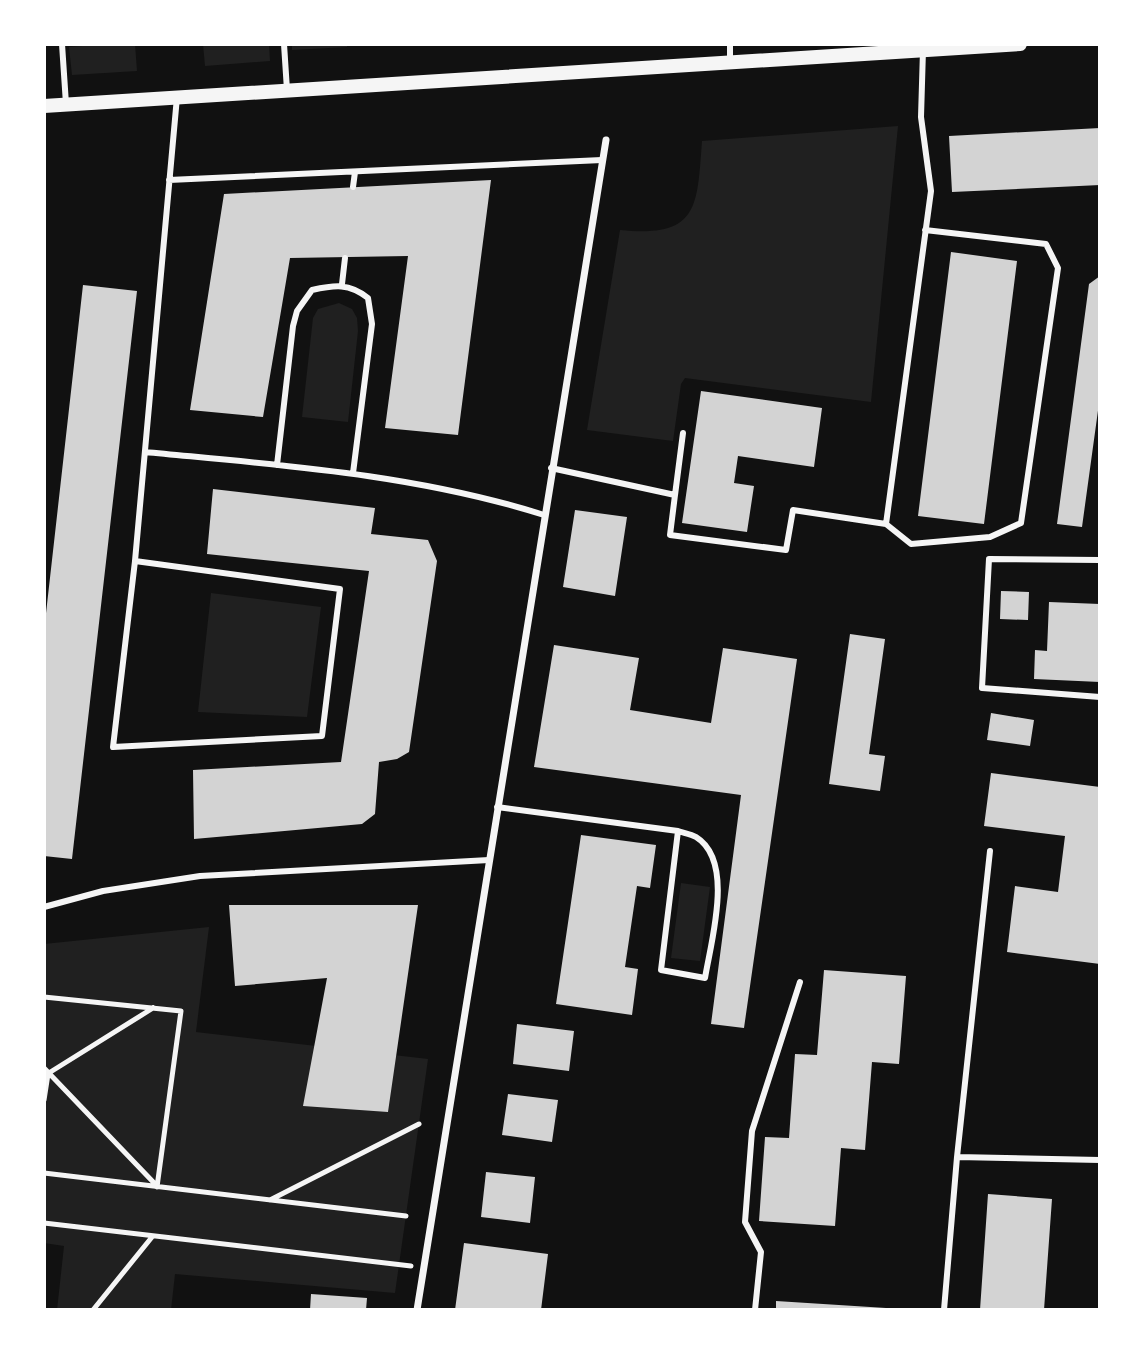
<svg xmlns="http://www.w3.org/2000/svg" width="1144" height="1354" font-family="'Noto Serif',serif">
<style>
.green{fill:#202020}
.building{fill:#d3d3d3}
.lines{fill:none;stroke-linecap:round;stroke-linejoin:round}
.path{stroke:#f5f5f5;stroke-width:5}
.service{stroke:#f5f5f5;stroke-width:6}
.pedestrian{stroke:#f5f5f5;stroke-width:7}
.tertiary{stroke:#f5f5f5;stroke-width:14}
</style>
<rect width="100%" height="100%" fill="#111"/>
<!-- green -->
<path class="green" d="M108 44H135L137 71 72 75 69 47Z
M203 44H269L270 61 205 66Z
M292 44H347V47L292 50Z
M898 126 871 402 685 378 681 384 673 441 587 430 620 230C699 238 697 207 702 141Z
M339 303 352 309 357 318 358 331 348 422 302 417 313 318 318 309Z
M211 593 321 607 307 717 198 712Z
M681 883 710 887 700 961 671 958Z
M209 927 196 1032 428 1059 395 1293 175 1274 171 1310H57L64 1246 44 1243V944Z"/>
<!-- building -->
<path class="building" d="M1100 128V185L952 192 949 136Z
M491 180 458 435 385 428 408 256 290 258 263 417 190 410 224 194Z
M951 252 1017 261 984 524 918 516Z
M1100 276V396L1082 527 1057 524 1089 284Z
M83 285 137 291 72 859 44 856V631Z
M701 391 822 408 814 467 738 456 734 483 754 486 747 532 682 523Z
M213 489 375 508 371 534 428 540 437 561 409 752 397 759 379 762 375 814 362 824 194 839 193 770 341 762 369 571 207 554Z
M575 510 627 517 615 596 563 587Z
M1001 591 1029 592 1028 620 1000 619Z
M1049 602 1100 604V682L1034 679 1035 650 1047 651Z
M850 634 885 639 869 754 885 756 880 791 829 784Z
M554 645 639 658 630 710 711 723 723 648 797 659 744 1028 711 1024 741 795 534 767Z
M991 713 1034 720 1030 746 987 740Z
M991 773 1100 787V964L1007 952 1015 886 1058 892 1065 836 984 826Z
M581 835 656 845 650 888 637 886 625 967 638 969 632 1015 556 1004Z
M229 905H418L388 1112 303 1106 327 978 235 986Z
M824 970 906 976 899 1064 872 1062 865 1150 841 1148 835 1226 759 1221 765 1137 789 1138 795 1054 817 1055Z
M517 1024 574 1031 569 1071 513 1064Z
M508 1094 558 1100 552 1142 502 1135Z
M486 1172 535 1177 530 1223 481 1217Z
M988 1194 1052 1199 1044 1310H980Z
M464 1243 548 1254 541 1310H455Z
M311 1294 367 1298 366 1310H310Z
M776 1301 886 1308V1310H776Z"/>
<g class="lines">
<!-- path -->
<path class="path" d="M44 997 181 1011 157 1187
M44 1068 157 1186
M44 1076 153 1008
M44 1100 48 1074
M44 1173 406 1216
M270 1200 419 1124
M44 1223 411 1266
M93 1310 152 1237"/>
<!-- service -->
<path class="service" d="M62 44 66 104
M284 44 287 90
M923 50 921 117 931 191 886 524 911 544 990 537 1021 523 1058 268 1046 244 925 230
M730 60V44
M169 180 602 160
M353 187 355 172
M342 284 345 258
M145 452C279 465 415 474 544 515
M277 465 293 326 297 311 312 290C335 285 349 283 368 298L372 324 353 473
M551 468 675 495 670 535 786 550 793 510 886 524
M675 495 683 433
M1100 560 989 559 982 688 1100 697
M135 561 340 589 322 736 113 747 135 561 177 97
M497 807 678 831 661 970 705 978C711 941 735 861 696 837 691 834 684 833 678 831
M44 907 103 891 200 876 489 860
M957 1157 1100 1160
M755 1310 761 1252 745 1222 752 1131 800 982
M944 1310 957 1157 990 851"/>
<!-- pedestrian -->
<path class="pedestrian" d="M417 1310 606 140"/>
<!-- tertiary -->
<path class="tertiary" d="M44 106 1020 44"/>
</g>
<!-- border -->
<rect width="1144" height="1354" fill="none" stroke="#ffffff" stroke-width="92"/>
</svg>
